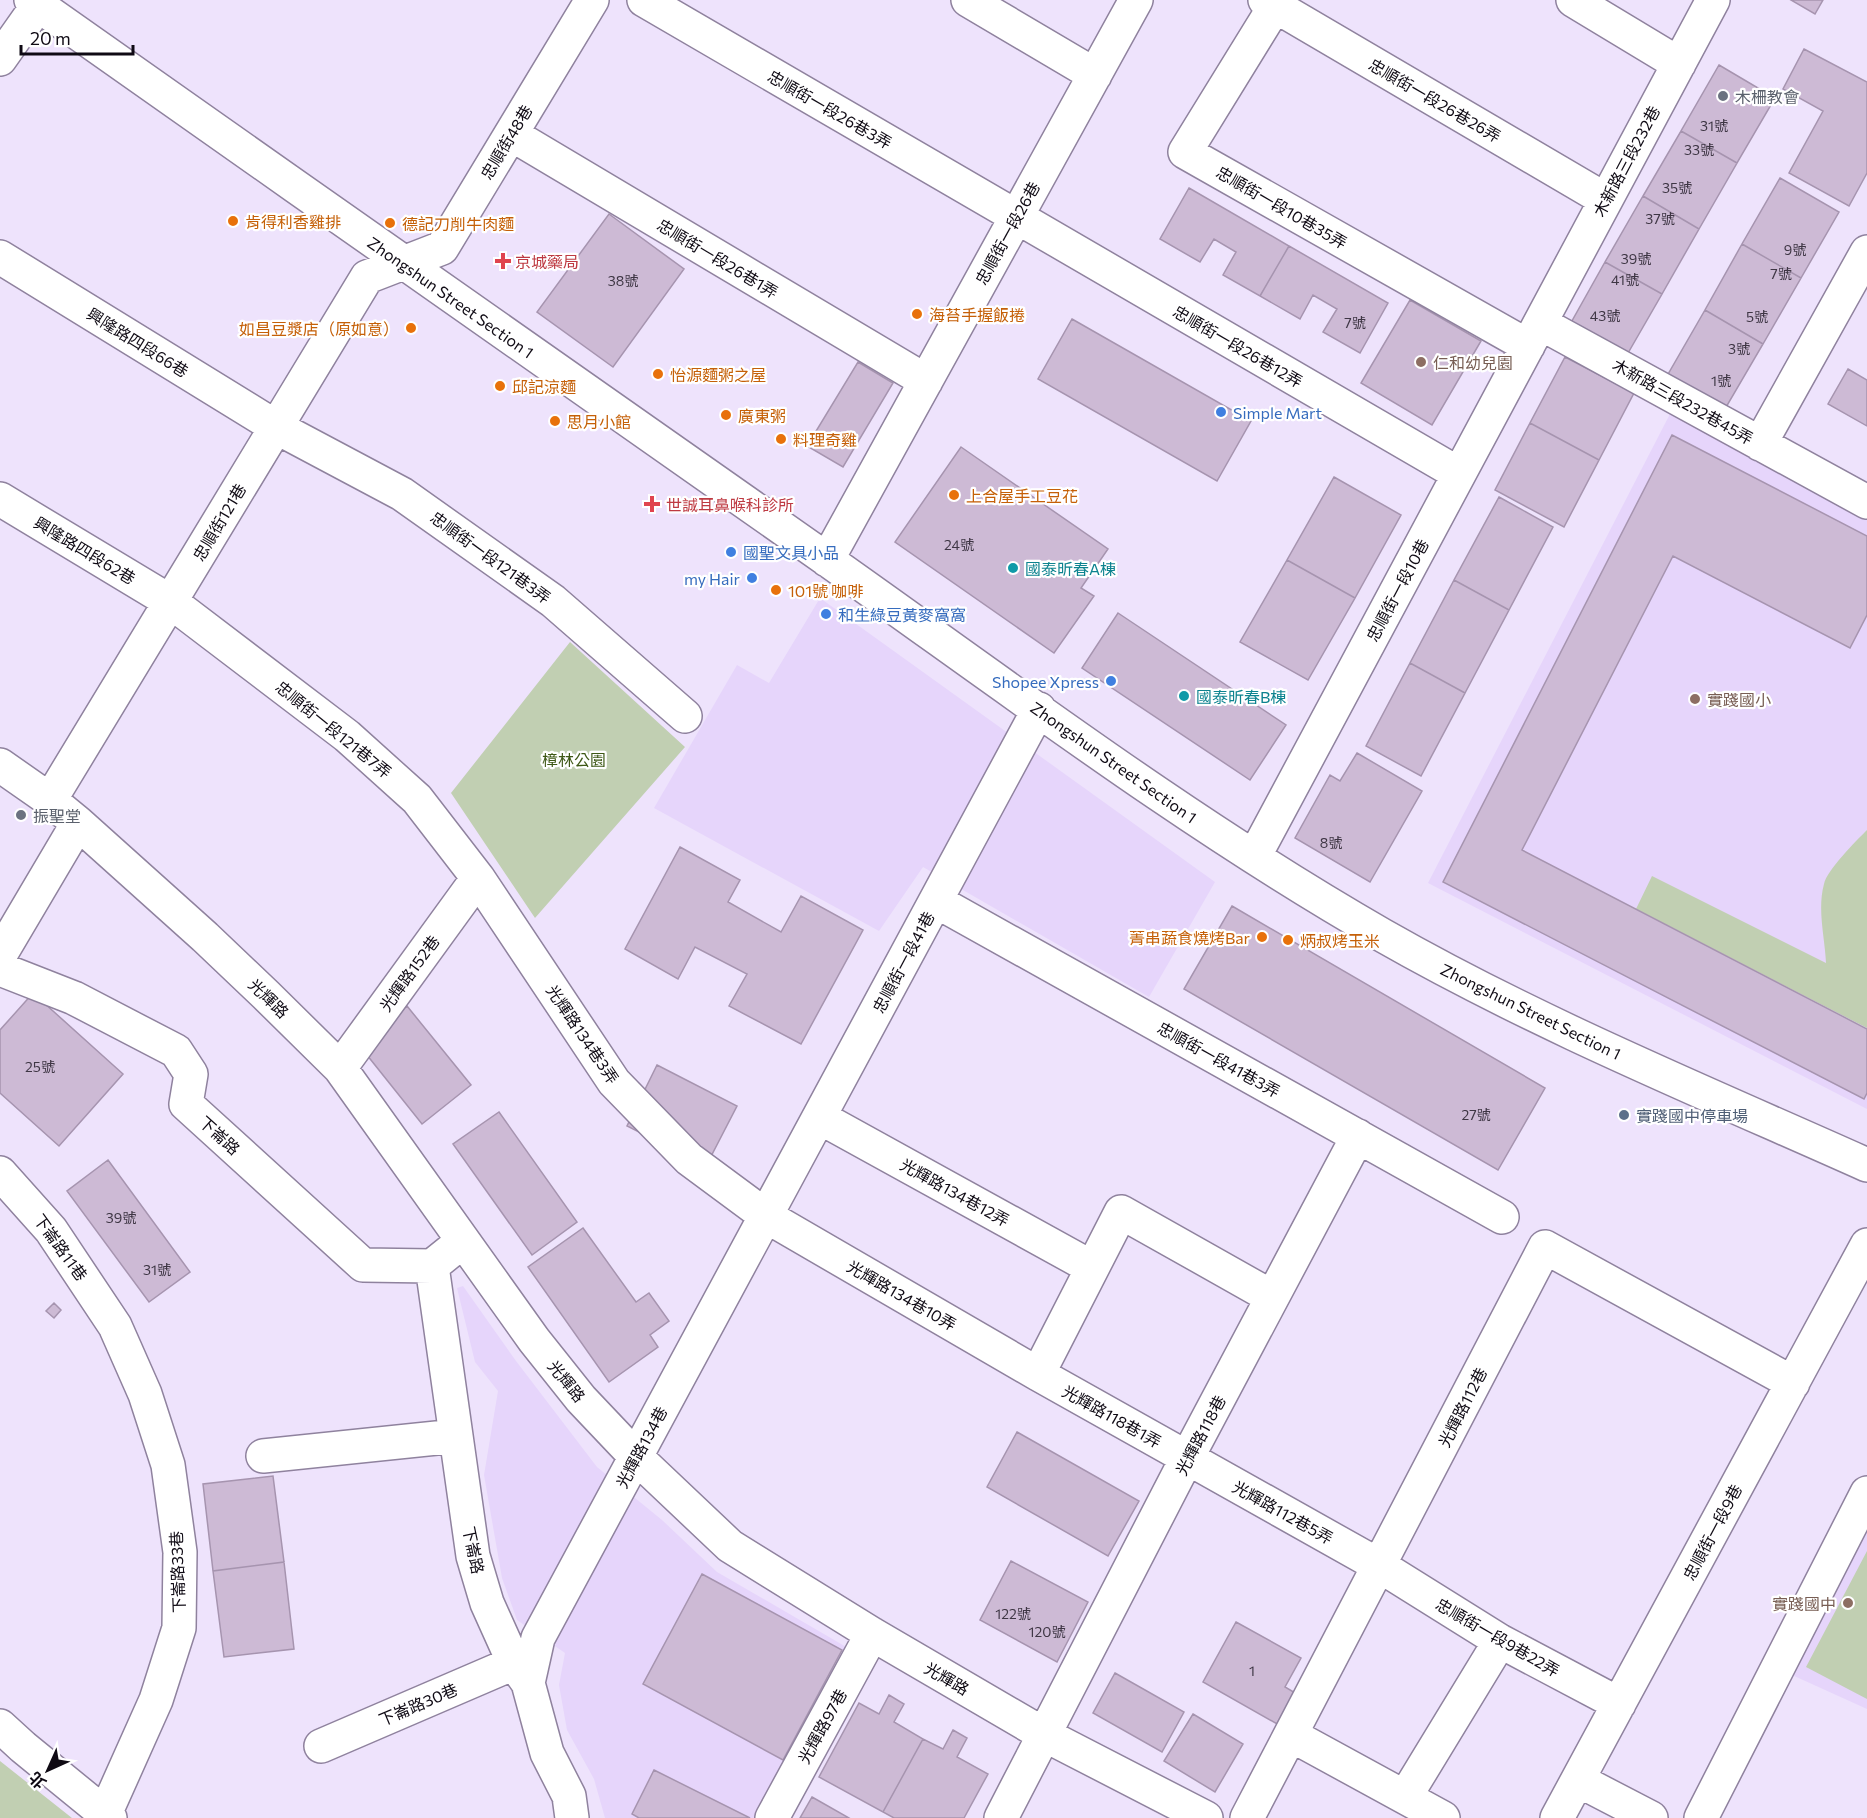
<svg xmlns="http://www.w3.org/2000/svg" width="1867" height="1818" font-family="Commissioner,'Noto Sans TC',sans-serif">
<style>
.built{fill:#e6d5fb}
.green{fill:#c1cfb2}
.building{fill:#cdbad5;stroke:#a694af;stroke-width:1.5}
.lines{fill:none;stroke-linecap:round;stroke-linejoin:round}
.minor-casing{stroke:#8f829e;stroke-width:36}
.minor{stroke:#fff;stroke-width:33}
.worship-dot{fill:#6b7280;stroke:#fff;stroke-width:2}
.food-dot{fill:#e8710a;stroke:#fff;stroke-width:2}
.health-dot{fill:#e0444e;stroke:#fff;stroke-width:2}
.education-dot{fill:#8d6e63;stroke:#fff;stroke-width:2}
.shop-dot{fill:#3f7fe0;stroke:#fff;stroke-width:2}
.culture-dot{fill:#0f9aa8;stroke:#fff;stroke-width:2}
.service-dot{fill:#5c6f8a;stroke:#fff;stroke-width:2}
.labels{text-anchor:middle;dominant-baseline:central;stroke-width:4.5;stroke-linejoin:round;paint-order:stroke}
.number-label{font-size:14px;fill:#3e3644}
.worship-label{font-size:16px;fill:#5b616d;stroke:#fff;text-anchor:start}
.street-label{font-size:16px;fill:#0f0a14;stroke:#fff}
.food-label{font-size:16px;fill:#c56008;stroke:#fff;text-anchor:start}
.health-label{font-size:16px;fill:#be3a42;stroke:#fff;text-anchor:start}
.education-label{font-size:16px;fill:#785e54;stroke:#fff;text-anchor:start}
.shop-label{font-size:16px;fill:#366cbe;stroke:#fff;text-anchor:start}
.culture-label{font-size:16px;fill:#0d838f;stroke:#fff;text-anchor:start}
.park-label{font-size:16px;fill:#3e5816;stroke:#fff}
.service-label{font-size:16px;fill:#4e5e75;stroke:#fff;text-anchor:start}
</style>
<rect width="100%" height="100%" fill="#eee3fc"/>
<!-- built -->
<path class="built" d="M1671 412 1867 515V1109L1428 883Z
M820 598 1215 882 1149 997 923 867 879 931 654 808 737 665 769 683Z
M463 1286 516 1361 597 1467 662 1520 717 1572 848 1648 762 1818H605L594 1779 567 1730 559 1685 565 1653 517 1620 502 1578 484 1475 498 1391 475 1362 457 1288Z
M1867 1531V1709L1792 1675Z"/>
<!-- green -->
<path class="green" d="M570 642 685 747 535 918 451 793Z
M1867 830V1028L1636 909 1652 876 1826 963C1825 938 1817 910 1824 884 1827 870 1856 841 1867 830Z
M1867 1551V1699L1806 1667Z
M0 1761 72 1818H0Z"/>
<!-- building -->
<path class="building" d="M1791 0H1823L1815 14Z
M1804 49 1867 82V173L1849 206 1789 173 1823 111 1783 89Z
M1719 65 1775 98 1737 163 1681 131Z
M1681 131 1737 163 1699 229 1643 196Z
M1780 178 1839 212 1801 278 1742 244Z
M1189 188 1289 246 1260 296 1223 275 1236 252 1214 239 1200 262 1160 239Z
M1643 196 1699 229 1662 294 1605 262Z
M609 214 684 269 613 367 537 312Z
M1742 244 1801 278 1763 344 1705 310Z
M1289 246 1388 303 1360 353 1323 332 1337 309 1313 295 1300 319 1260 296Z
M1605 262 1662 294 1624 360 1568 328Z
M1410 300 1481 341 1432 425 1361 383Z
M1705 310 1763 344 1725 409 1667 376Z
M1072 319 1251 421 1217 481 1038 379Z
M1565 357 1634 393 1599 460 1530 423Z
M858 362 893 383 843 467 807 446Z
M1848 369 1867 380V426L1828 404Z
M1530 423 1599 460 1564 527 1495 490Z
M1672 435 1867 536V615L1850 648 1673 556 1522 850 1867 1029V1093L1864 1099 1443 882Z
M961 447 1108 549 1081 588 1094 596 1054 653 895 542Z
M1334 477 1401 515 1355 598 1287 560Z
M1499 497 1553 527 1509 610 1454 580Z
M1287 560 1355 598 1308 680 1240 642Z
M1454 580 1509 610 1465 693 1410 663Z
M1118 613 1286 725 1250 780 1082 668Z
M1410 663 1465 693 1421 776 1366 746Z
M1357 753 1422 791 1370 882 1295 838 1330 775 1340 781Z
M680 847 740 880 728 902 781 932 801 896 863 930 801 1044 729 1006 747 974 695 947 678 979 625 949Z
M1232 906 1545 1088 1498 1170 1184 989Z
M33 993 123 1074 59 1146 0 1093V1030Z
M407 1006 471 1085 422 1124 359 1045Z
M657 1065 737 1106 706 1166 627 1126Z
M499 1112 577 1222 532 1255 453 1144Z
M108 1160 190 1272 149 1302 67 1191Z
M583 1228 636 1302 649 1293 669 1321 650 1335 658 1347 609 1382 528 1267Z
M54 1303 61 1310 54 1318 46 1311Z
M1017 1432 1139 1501 1108 1556 987 1487Z
M273 1476 284 1562 213 1571 203 1484Z
M1011 1561 1088 1602 1057 1662 980 1620Z
M284 1562 294 1649 224 1657 213 1571Z
M702 1574 842 1650 783 1760 643 1684Z
M1236 1622 1301 1658 1285 1687 1297 1694 1279 1725 1203 1682Z
M1115 1673 1184 1712 1162 1752 1093 1713Z
M889 1695 904 1704 894 1722 923 1739 883 1812 819 1777 859 1703 879 1714Z
M1193 1714 1243 1744 1215 1792 1164 1761Z
M953 1730 967 1738 957 1757 988 1774 964 1818H894L883 1812 923 1739 943 1749Z
M654 1770 750 1818H639L632 1814Z
M812 1797 849 1818H800Z"/>
<g class="lines">
<defs>
<path id="minor" d="M31 0C297 187 562 375 829 561 1010 689 1190 825 1382 935 1538 1024 1704 1092 1867 1165
M644 0 1459 474
M968 0 1095 75
M1265 0 1606 200
M1573 0 1679 64
M1275 6 1185 152 1528 346
M0 59 38 5
M511 134 926 381
M0 257 276 427 402 494 553 601 685 716
M1540 323 1867 502
M1760 444 1867 252
M0 499 171 602 347 736 417 799 478 878 614 1082 689 1159 766 1216 1038 1374 1380 1566 1500 1641 1619 1704
M827 560 1136 0
M0 765 50 800 78 823 205 937 266 995 340 1068 534 1340 581 1399 636 1457 730 1546 872 1634 1045 1735 1206 1818
M50 800 367 277 442 248 592 0
M1254 857 1713 0
M936 901 1502 1217
M0 955 78 823
M0 969 74 998 176 1051 191 1074 186 1104 363 1265 432 1266
M340 1068 478 878
M819 1117 1091 1267
M0 1173 51 1230 115 1326 145 1394 168 1465 180 1552 179 1628 156 1700 105 1814
M463 1241 432 1266 473 1556 487 1603 514 1663 528 1683 547 1753 569 1796 572 1818
M1038 1374 1121 1212 1272 1297
M263 1456 456 1436
M528 1683 538 1638 1039 709
M0 1726 23 1747 110 1818
M1291 1735 1443 1818
M321 1746 514 1663
M1578 1780 1651 1818
M1405 1797 1500 1641
M772 1818 872 1634
M1001 1818 1187 1458 1358 1136
M1247 1818 1545 1247 1793 1383
M1557 1818 1867 1245
M1701 1818 1867 1493"/>
</defs>
<!-- minor casing -->
<use href="#minor" class="minor-casing"/>
<!-- minor -->
<use href="#minor" class="minor"/>
</g>
<!-- markers -->
<g class="worship-dot">
<circle cx="1723" cy="96" r="6"/>
<circle cx="21" cy="815" r="6"/>
</g>
<g class="food-dot">
<circle cx="233" cy="221" r="6"/>
<circle cx="390" cy="223" r="6"/>
<circle cx="917" cy="314" r="6"/>
<circle cx="411" cy="328" r="6"/>
<circle cx="658" cy="374" r="6"/>
<circle cx="500" cy="386" r="6"/>
<circle cx="726" cy="415" r="6"/>
<circle cx="555" cy="421" r="6"/>
<circle cx="781" cy="439" r="6"/>
<circle cx="954" cy="495" r="6"/>
<circle cx="776" cy="590" r="6"/>
<circle cx="1262" cy="937" r="6"/>
<circle cx="1288" cy="940" r="6"/>
</g>
<g class="health-dot">
<path d="M500 252h6v6h6v6h-6v6h-6v-6h-6v-6h6z"/>
<path d="M649 495h6v6h6v6h-6v6h-6v-6h-6v-6h6z"/>
</g>
<g class="education-dot">
<circle cx="1421" cy="362" r="6"/>
<circle cx="1695" cy="699" r="6"/>
<circle cx="1848" cy="1603" r="6"/>
</g>
<g class="shop-dot">
<circle cx="1221" cy="412" r="6"/>
<circle cx="731" cy="552" r="6"/>
<circle cx="752" cy="578" r="6"/>
<circle cx="826" cy="614" r="6"/>
<circle cx="1111" cy="681" r="6"/>
</g>
<g class="culture-dot">
<circle cx="1013" cy="568" r="6"/>
<circle cx="1184" cy="696" r="6"/>
</g>
<circle class="service-dot" cx="1624" cy="1115" r="6"/>
<g class="labels">
<!-- number labels -->
<g class="number-label">
<text x="1714" y="125">31號</text>
<text x="1699" y="149">33號</text>
<text x="1677" y="187">35號</text>
<text x="1660" y="218">37號</text>
<text x="1795" y="249">9號</text>
<text x="1636" y="258">39號</text>
<text x="1781" y="273">7號</text>
<text x="1625" y="279">41號</text>
<text x="623" y="280">38號</text>
<text x="1605" y="315">43號</text>
<text x="1757" y="316">5號</text>
<text x="1355" y="322">7號</text>
<text x="1739" y="348">3號</text>
<text x="1721" y="380">1號</text>
<text x="959" y="544">24號</text>
<text x="1331" y="842">8號</text>
<text x="40" y="1066">25號</text>
<text x="1476" y="1114">27號</text>
<text x="121" y="1217">39號</text>
<text x="157" y="1269">31號</text>
<text x="1013" y="1613">122號</text>
<text x="1047" y="1631">120號</text>
<text x="1252" y="1670">1</text>
</g>
<!-- worship labels -->
<g class="worship-label">
<text x="1735" y="96">木柵教會</text>
<text x="33" y="815">振聖堂</text>
</g>
<!-- street labels -->
<g class="street-label">
<text transform="translate(1435 100) rotate(30)">忠順街一段26巷26弄</text>
<text transform="translate(830 109) rotate(30)">忠順街一段26巷3弄</text>
<text transform="translate(506 142) rotate(-59)">忠順街48巷</text>
<text transform="translate(1626 161) rotate(-62)">木新路三段232巷</text>
<text transform="translate(1282 207) rotate(30)">忠順街一段10巷35弄</text>
<text transform="translate(1007 233) rotate(-61)">忠順街一段26巷</text>
<text transform="translate(718 258) rotate(31)">忠順街一段26巷1弄</text>
<text transform="translate(451 297) rotate(35)">Zhongshun Street Section 1</text>
<text transform="translate(138 342) rotate(32)">興隆路四段66巷</text>
<text transform="translate(1238 346) rotate(30)">忠順街一段26巷12弄</text>
<text transform="translate(1683 401) rotate(29)">木新路三段232巷45弄</text>
<text transform="translate(219 522) rotate(-59)">忠順街121巷</text>
<text transform="translate(85 550) rotate(31)">興隆路四段62巷</text>
<text transform="translate(491 557) rotate(36)">忠順街一段121巷3弄</text>
<text transform="translate(1397 590) rotate(-62)">忠順街一段10巷</text>
<text transform="translate(334 729) rotate(39)">忠順街一段121巷7弄</text>
<text transform="translate(1114 762) rotate(35)">Zhongshun Street Section 1</text>
<text transform="translate(903 962) rotate(-62)">忠順街一段41巷</text>
<text transform="translate(409 973) rotate(-54)">光輝路152巷</text>
<text transform="translate(269 998) rotate(44)">光輝路</text>
<text transform="translate(1531 1011) rotate(26)">Zhongshun Street Section 1</text>
<text transform="translate(583 1034) rotate(56)">光輝路134巷3弄</text>
<text transform="translate(1219 1059) rotate(29)">忠順街一段41巷3弄</text>
<text transform="translate(220 1135) rotate(42)">下崙路</text>
<text transform="translate(955 1192) rotate(29)">光輝路134巷12弄</text>
<text transform="translate(61 1247) rotate(54)">下崙路11巷</text>
<text transform="translate(902 1295) rotate(30)">光輝路134巷10弄</text>
<text transform="translate(567 1381) rotate(51)">光輝路</text>
<text transform="translate(1462 1407) rotate(-63)">光輝路112巷</text>
<text transform="translate(1112 1416) rotate(29)">光輝路118巷1弄</text>
<text transform="translate(1200 1435) rotate(-62)">光輝路118巷</text>
<text transform="translate(641 1447) rotate(-62)">光輝路134巷</text>
<text transform="translate(1283 1512) rotate(29)">光輝路112巷5弄</text>
<text transform="translate(1712 1532) rotate(-62)">忠順街一段9巷</text>
<text transform="translate(474 1550) rotate(78)">下崙路</text>
<text transform="translate(177 1572) rotate(-92)">下崙路33巷</text>
<text transform="translate(1498 1637) rotate(30)">忠順街一段9巷22弄</text>
<text transform="translate(947 1678) rotate(30)">光輝路</text>
<text transform="translate(418 1704) rotate(-23)">下崙路30巷</text>
<text transform="translate(822 1726) rotate(-61)">光輝路97巷</text>
</g>
<!-- food labels -->
<g class="food-label">
<text x="245" y="221">肯得利香雞排</text>
<text x="402" y="223">德記刀削牛肉麵</text>
<text x="929" y="314">海苔手握飯捲</text>
<text x="399" y="328" text-anchor="end">如昌豆漿店（原如意）</text>
<text x="670" y="374">怡源麵粥之屋</text>
<text x="512" y="386">邱記涼麵</text>
<text x="738" y="415">廣東粥</text>
<text x="567" y="421">思月小館</text>
<text x="793" y="439">料理奇雞</text>
<text x="966" y="495">上合屋手工豆花</text>
<text x="788" y="590">101號 咖啡</text>
<text x="1250" y="937" text-anchor="end">菁串蔬食燒烤Bar</text>
<text x="1300" y="940">炳叔烤玉米</text>
</g>
<!-- health labels -->
<g class="health-label">
<text x="515" y="261">京城藥局</text>
<text x="666" y="504">世誠耳鼻喉科診所</text>
</g>
<!-- education labels -->
<g class="education-label">
<text x="1433" y="362">仁和幼兒園</text>
<text x="1707" y="699">實踐國小</text>
<text x="1836" y="1603" text-anchor="end">實踐國中</text>
</g>
<!-- shop labels -->
<g class="shop-label">
<text x="1233" y="412">Simple Mart</text>
<text x="743" y="552">國聖文具小品</text>
<text x="740" y="578" text-anchor="end">my Hair</text>
<text x="838" y="614">和生綠豆黃麥窩窩</text>
<text x="1099" y="681" text-anchor="end">Shopee Xpress</text>
</g>
<!-- culture labels -->
<g class="culture-label">
<text x="1025" y="568">國泰昕春A棟</text>
<text x="1196" y="696">國泰昕春B棟</text>
</g>
<!-- park labels -->
<g class="park-label">
<text x="574" y="759">樟林公園</text>
</g>
<!-- service labels -->
<g class="service-label">
<text x="1636" y="1115">實踐國中停車場</text>
</g>
</g>
<!-- north arrow -->
<g transform="translate(48 1770) rotate(225)" stroke="#ffffff" stroke-width="4.5" paint-order="stroke">
<path d="M0-4.5L10 22L0 15L-10 22Z" fill="#0f0a14"/>
<text y="-9" font-size="16" font-weight="bold" text-anchor="middle" fill="#0f0a14">北</text>
</g>
<!-- scale -->
<path d="M21 45v9h112v-9" fill="none" stroke="#0f0a14" stroke-width="3"/>
<text x="30" y="45" font-size="18" fill="#0f0a14" stroke="#ffffff" stroke-width="4.5" paint-order="stroke">20 m</text>
</svg>
